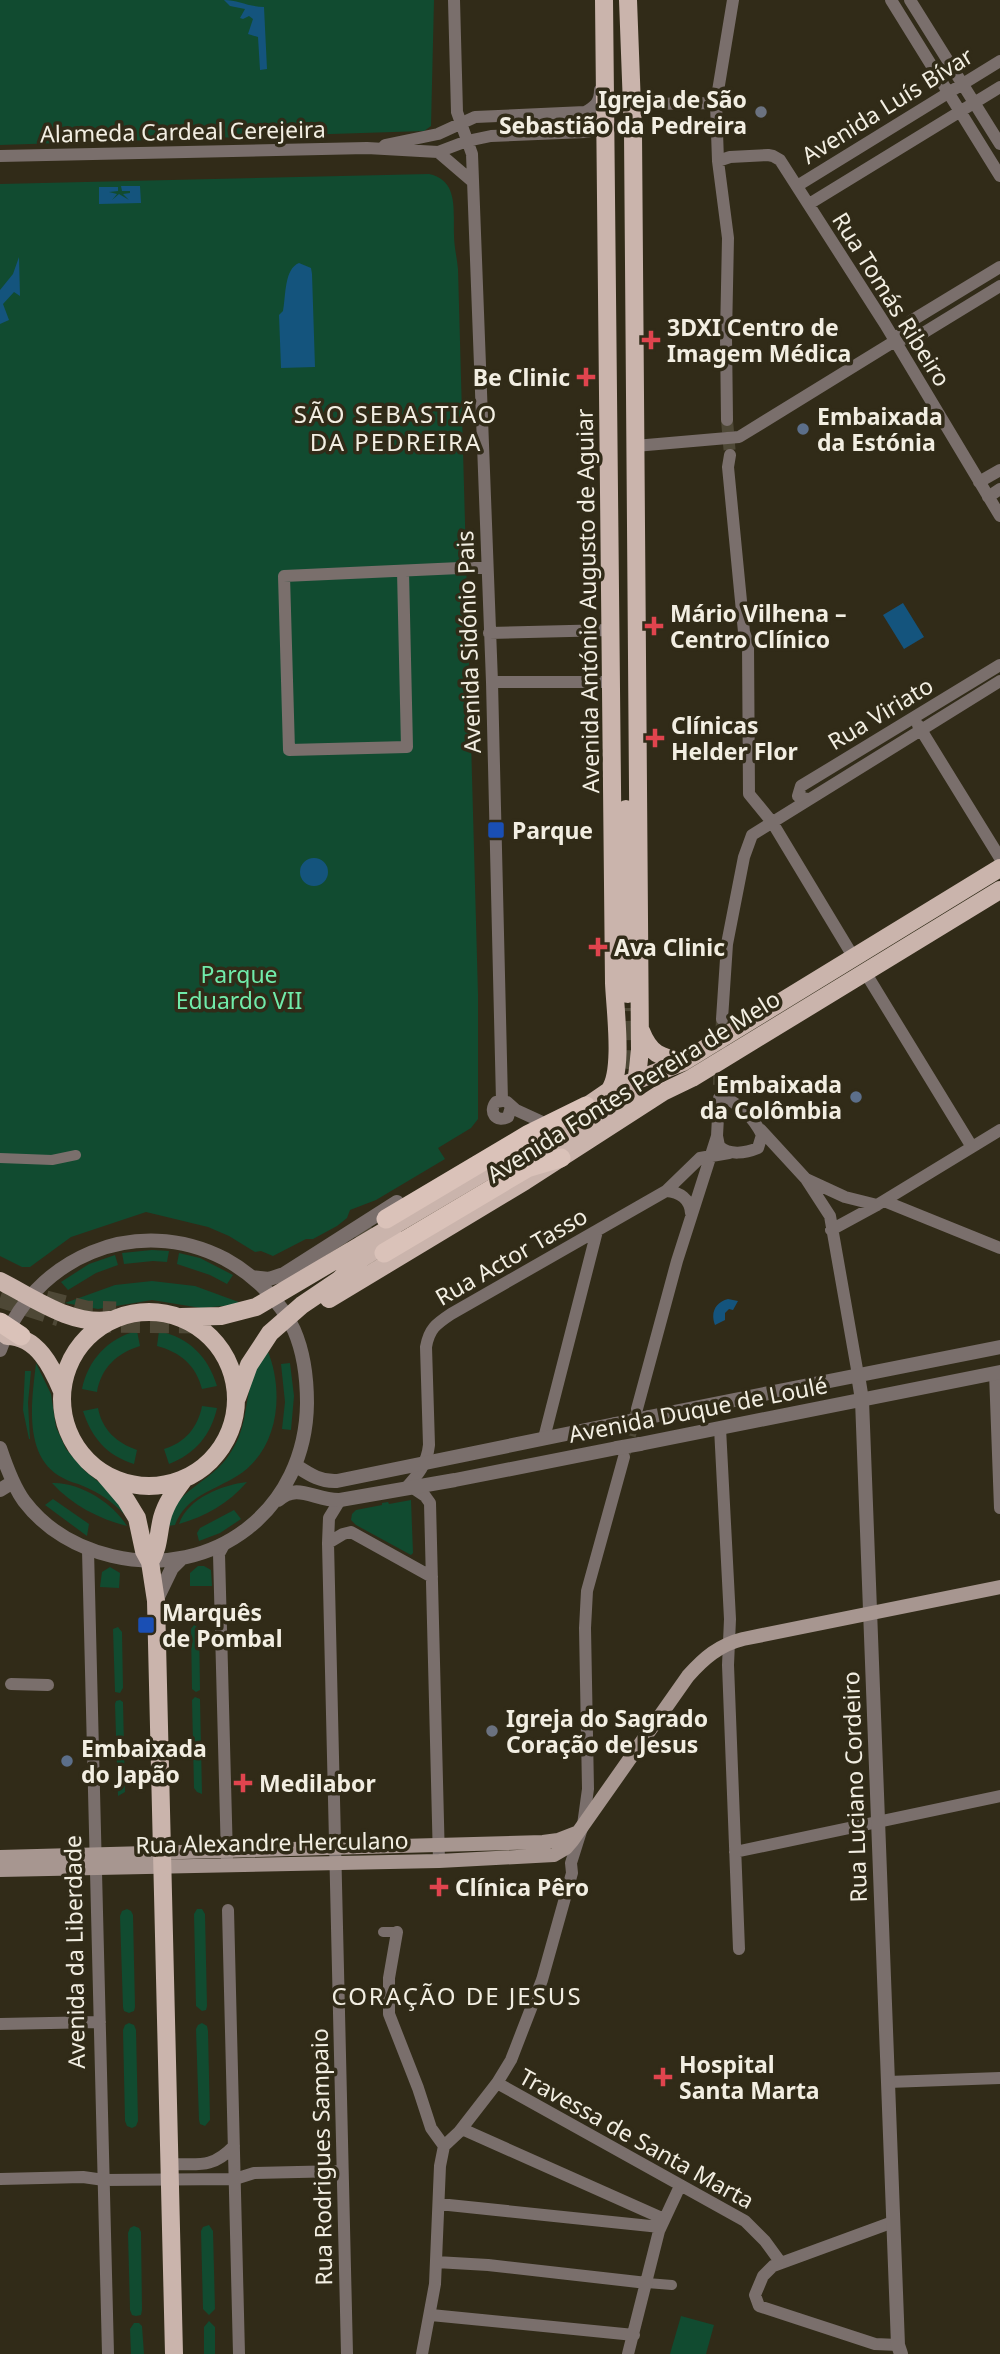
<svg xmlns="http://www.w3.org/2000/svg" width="1000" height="2354" font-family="'Noto Sans',sans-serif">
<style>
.green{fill:#114b30}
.water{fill:#14547d}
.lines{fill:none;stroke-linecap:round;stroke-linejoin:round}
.minor-tunnel{stroke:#4e4836;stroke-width:12;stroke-dasharray:12 6;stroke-linecap:butt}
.trunk-tunnel{stroke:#4e4836;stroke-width:19;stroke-dasharray:19 10;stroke-linecap:butt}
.pedestrian{stroke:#7a6f6c;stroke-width:10}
.minor{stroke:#7a6f6c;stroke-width:12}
.tertiary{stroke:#7a6f6c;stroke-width:14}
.secondary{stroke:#a79690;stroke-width:14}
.primary{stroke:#cab4ac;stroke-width:18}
.trunk{stroke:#dac2b9;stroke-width:19}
.tertiary-bridge{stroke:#7a6f6c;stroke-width:14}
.worship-dot{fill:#6b7280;stroke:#312b18;stroke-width:2.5}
.health-dot{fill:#e0444e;stroke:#312b18;stroke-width:2.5}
.service-dot{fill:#5c6f8a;stroke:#312b18;stroke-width:2.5}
.transit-dot{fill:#1a4fb4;stroke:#312b18;stroke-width:2.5}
.labels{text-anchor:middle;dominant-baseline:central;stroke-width:7;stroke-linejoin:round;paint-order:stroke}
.poi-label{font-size:23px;font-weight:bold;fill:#f2eee2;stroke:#312b18;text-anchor:start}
.street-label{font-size:23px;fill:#f2eee2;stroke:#312b18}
.park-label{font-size:23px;fill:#70ebaa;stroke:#312b18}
.neighbourhood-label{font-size:24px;letter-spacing:2px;fill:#f2eee2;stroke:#312b18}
</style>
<rect width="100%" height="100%" fill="#312b18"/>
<!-- green -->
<path class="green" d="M0 0H434L431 126 424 131 0 145Z
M429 174C459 180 453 211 454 235 454 246 457 258 458 269L478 994V1119L471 1128 438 1148 445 1159 376 1200 350 1210 347 1218 337 1226 313 1239H306L273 1256 261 1251 255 1252 229 1236 208 1227 146 1212 71 1237 30 1267H22L0 1256V184Z
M152 1250 169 1251 167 1262 153 1261 124 1264 122 1253Z
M179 1253 200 1258 233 1275 227 1284 210 1275 177 1264Z
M115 1255 118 1265 96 1273 68 1290 61 1282 89 1264Z
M152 1281 195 1286 244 1304 201 1308 152 1300 98 1309 65 1303 115 1285Z
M137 1331 140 1346C117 1353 101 1368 97 1392L82 1389C88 1360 108 1338 137 1331Z
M159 1331C189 1338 208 1356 217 1386L202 1389C196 1365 180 1352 157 1346Z
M267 1349C285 1392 279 1450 237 1476 213 1491 186 1496 175 1525L167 1526C175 1488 210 1484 229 1455 246 1431 244 1410 251 1383 254 1371 261 1360 267 1349Z
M36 1363 51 1394 56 1427 66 1449 85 1471 105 1487 125 1512 124 1514C113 1502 98 1492 83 1486 77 1483 69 1482 63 1478 22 1457 32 1400 36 1363Z
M290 1363 294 1396 291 1430 282 1429 285 1402 281 1364Z
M25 1371H31L28 1403 30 1439H29L23 1410Z
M202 1406 217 1408C211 1435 195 1454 169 1464L164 1449C185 1443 198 1427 202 1406Z
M98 1408C102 1430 117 1443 137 1450L134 1464C106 1455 92 1438 83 1411Z
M247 1482C228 1504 206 1516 179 1524 188 1498 222 1485 247 1482Z
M52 1483C80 1482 113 1503 127 1526 99 1519 72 1505 52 1483Z
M53 1499 89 1524 87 1536 45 1505Z
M411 1500 413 1553 411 1555 356 1525 351 1520 352 1514 356 1510 382 1505V1503L388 1502 389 1504Z
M234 1510 241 1519 220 1533 199 1541 197 1533 200 1528Z
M198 1566H204L211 1570 212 1586H190V1573Z
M110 1567 120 1573 119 1588 100 1587 102 1572Z
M194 1625 199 1628 200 1690 196 1692 192 1689 191 1629Z
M118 1627 122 1632 123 1688 120 1693 115 1692 113 1629Z
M195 1697 200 1699 202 1794 197 1792 194 1788 192 1700Z
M120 1700 123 1702 125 1792 118 1796 115 1704 116 1701Z
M127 1909 131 1911 133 1915 135 2007 134 2011 129 2013 124 2011 123 2007 120 1916 122 1911Z
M197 1909H202L205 1914 207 2006 206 2010 202 2011 196 2006 194 1914Z
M129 2023 134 2025 136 2030 138 2121 136 2126 132 2128 127 2126 125 2121 123 2030 125 2025Z
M202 2023 207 2026 208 2031 210 2120 205 2126 200 2124 199 2120 196 2029 198 2025Z
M209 2225 213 2231 215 2309 209 2315 203 2309 201 2231 203 2227Z
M134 2226 139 2228 141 2232 142 2310 141 2315 136 2316 132 2315 130 2310 128 2233 130 2228Z
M681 2316 714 2325 706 2354H670Z
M209 2321 215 2327V2354H204V2327Z
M134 2323H139L142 2326 144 2354H131L130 2329Z"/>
<!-- water -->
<path class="water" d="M224 0C238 0 249 7 264 7L267 69 260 70 258 37 248 34 253 19 249 16 243 19 240 18 245 9 230 6Z
M121 186H140L141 203 99 204V187H118V191L109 192 117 194 112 200 119 194 129 200 123 194 130 193V191H122Z
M19 257 20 296 14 292 3 304 9 320 0 324V290L13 274Z
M299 263 311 268 312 274 315 367 281 368 279 315 283 311C286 296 284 269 299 263Z
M903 603 924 637 904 649 883 615Z
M300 872a14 14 0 1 1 28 0a14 14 0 1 1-28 0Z
M728 1299 738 1301 733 1310 729 1309 725 1313V1320L715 1325C710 1312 716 1302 728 1299Z"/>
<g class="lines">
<!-- minor-tunnel -->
<path class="minor-tunnel" d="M727 420 730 455
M719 1085 722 1019
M625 1453 636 1413"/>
<!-- trunk-tunnel -->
<path class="trunk-tunnel" d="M618 1096C635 1072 629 1036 629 1008
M331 1253 386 1219
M0 1298 59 1317
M46 1300 86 1310 116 1311
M92 1323 202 1324"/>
<!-- pedestrian -->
<path class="pedestrian" d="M0 1158 52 1160 76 1155
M383 1932H397
M647 2283 672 2285"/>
<!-- minor -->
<path class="minor" d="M454 0 457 112 472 154 492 682 502 1101
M891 0 1000 176
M910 0 1000 144
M631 111 645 104 716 103
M385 145 438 134 475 117 585 112C595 107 600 102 600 90
M438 152 473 182
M0 156 367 148 438 152 467 141 491 136 585 132 606 128
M718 161 730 157 768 155 773 156 780 160 885 324 1000 516
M797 186 1000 61
M809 204 1000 87
M1000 267 911 321 895 341 920 335 1000 286
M727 420 726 336 728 238 718 161 716 103 733 0
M635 446 739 437 895 341
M730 455 728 467 744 632 748 644 749 794 772 822 854 958
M979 482 1000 470
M988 497 1000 489
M403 571 407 747 289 750 284 576 460 568H487
M489 633 611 630
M492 682H612
M918 725 1000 858
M808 799 801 798 798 796 801 786 1000 665
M865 972 972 1147
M722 1019 727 944 744 857 752 835 1000 681
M502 1101 496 1102C488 1112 496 1123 508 1117L511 1107
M507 1102 516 1110 540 1121
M761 1130 806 1179 845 1197 877 1205
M806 1179 830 1216 858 1375
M666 1191C680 1192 690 1199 691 1213
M884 1201 1000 1248
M831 1230 877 1205 1000 1130
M995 1373 1000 1508
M637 1409 677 1261 717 1136 719 1098C736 1098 755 1120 762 1135L758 1148C746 1153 729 1156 719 1146L717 1136
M720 1428 730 1619 728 1665 739 1949
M544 1438 597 1231
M413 1488 425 1496 430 1503 439 1861
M405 1489C418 1475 427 1464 429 1445L426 1347C429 1329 436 1324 451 1314L666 1191 700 1158 729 1153
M340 1500 329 1518 328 1543 347 2354
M225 1543 219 1554 227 1858
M328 1543 343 1534 351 1532 432 1577
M88 1550 108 2354
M11 1684 48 1685
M735 1852 1000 1796
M228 1910 239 2354
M397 1932 389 1978V2014L418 2088 431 2128 444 2146
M0 2024 100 2022
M888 2082 1000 2078
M497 2083 745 2221 765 2241 781 2263
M462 2129 664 2219
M169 2164C199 2164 212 2169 234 2146
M0 2179 83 2177 104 2180 235 2179 254 2173 342 2171
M439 2204 660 2227
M893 2222 773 2266 763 2276 755 2295 759 2306 875 2344 898 2345
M436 2262 488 2265 647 2283
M431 2315 634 2335
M422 2354 435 2284 440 2166 444 2146 459 2132 497 2083 511 2060 542 1980 572 1873 571 1863 583 1825 588 1789 585 1628 587 1591 624 1457
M628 2354 659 2231 680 2186"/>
<!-- tertiary -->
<path class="tertiary" d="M252 1277 269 1279 284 1274 397 1202
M0 1350C32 1257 137 1213 225 1259 254 1275 280 1300 294 1330 304 1353 307 1379 307 1403 306 1509 215 1580 112 1556 78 1548 46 1530 24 1501 13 1486 6 1466 0 1448
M858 1375 862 1400 898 2345 901 2354
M649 1417 1000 1347
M640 1444 1000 1372
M295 1465C309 1474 320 1482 337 1481L615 1424
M0 1490 13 1482
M278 1500C298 1482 315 1501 340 1500L455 1480 617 1448
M156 1601 172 1568 182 1558"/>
<!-- secondary -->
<path class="secondary" d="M0 1857 543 1842 558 1840 576 1833
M0 1870 439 1861 554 1855 566 1848 572 1841 688 1676C704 1658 719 1645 743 1639L1000 1587"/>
<!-- primary -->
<path class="primary" d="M604 0 614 983C615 1009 624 1072 609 1091
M626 809 628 994
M641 1031C650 1054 660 1057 683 1062
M574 1115 609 1091 683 1062 1000 868
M515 1167 630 1097C638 1084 638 1065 640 1050L633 133 628 0
M0 1281C34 1298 71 1326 110 1320
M329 1299 525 1181 663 1092 692 1078 1000 890
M62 1399a87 87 0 1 1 174 0a87 87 0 1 1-174 0Z
M181 1317 221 1316 256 1307 525 1148
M7 1336C37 1336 52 1367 62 1391
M237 1398 249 1365 270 1333 302 1305 339 1280 362 1258 395 1238
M103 1473 126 1500 137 1518 144 1551 150 1562 156 1601 174 2354
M150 1562C159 1548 158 1534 162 1518 166 1503 175 1491 184 1479"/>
<!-- trunk -->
<path class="trunk" d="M386 1219 529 1134 586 1106
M384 1253 527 1168 561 1158
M0 1322 21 1336"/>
<!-- tertiary-bridge -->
<path class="tertiary-bridge" d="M615 1424 649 1417
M617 1448 640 1444"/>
</g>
<!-- markers -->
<g class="worship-dot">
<circle cx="761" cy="112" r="7"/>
<circle cx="492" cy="1731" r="7"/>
</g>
<g class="health-dot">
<path d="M647.5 329.5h7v7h7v7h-7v7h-7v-7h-7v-7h7z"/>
<path d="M582.5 366.5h7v7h7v7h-7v7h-7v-7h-7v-7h7z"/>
<path d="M650.5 615.5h7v7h7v7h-7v7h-7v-7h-7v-7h7z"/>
<path d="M651.5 727.5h7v7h7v7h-7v7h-7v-7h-7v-7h7z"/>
<path d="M594.5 936.5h7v7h7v7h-7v7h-7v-7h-7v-7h7z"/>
<path d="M239.5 1772.5h7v7h7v7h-7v7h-7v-7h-7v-7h7z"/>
<path d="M435.5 1876.5h7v7h7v7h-7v7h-7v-7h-7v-7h7z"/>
<path d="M659.5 2066.5h7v7h7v7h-7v7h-7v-7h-7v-7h7z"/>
</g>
<g class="service-dot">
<circle cx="803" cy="429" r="7"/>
<circle cx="856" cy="1097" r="7"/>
<circle cx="67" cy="1761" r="7"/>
</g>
<g class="transit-dot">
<rect x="487" y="821" width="18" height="18" rx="3.5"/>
<rect x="137" y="1616" width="18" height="18" rx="3.5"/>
</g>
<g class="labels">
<!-- poi labels -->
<g class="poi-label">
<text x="747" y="99" text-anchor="end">Igreja de São<tspan x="747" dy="26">Sebastião da Pedreira</tspan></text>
<text x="667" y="327">3DXI Centro de<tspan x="667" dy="26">Imagem Médica</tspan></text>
<text x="570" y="377" text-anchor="end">Be Clinic</text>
<text x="817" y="416">Embaixada<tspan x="817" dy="26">da Estónia</tspan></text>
<text x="670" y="613">Mário Vilhena –<tspan x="670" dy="26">Centro Clínico</tspan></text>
<text x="671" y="725">Clínicas<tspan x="671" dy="26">Helder Flor</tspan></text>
<text x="512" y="830">Parque</text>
<text x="614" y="947">Ava Clinic</text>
<text x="842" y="1084" text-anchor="end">Embaixada<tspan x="842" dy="26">da Colômbia</tspan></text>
<text x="162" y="1612">Marquês<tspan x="162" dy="26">de Pombal</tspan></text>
<text x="506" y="1718">Igreja do Sagrado<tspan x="506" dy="26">Coração de Jesus</tspan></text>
<text x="81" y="1748">Embaixada<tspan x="81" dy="26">do Japão</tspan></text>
<text x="259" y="1783">Medilabor</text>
<text x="455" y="1887">Clínica Pêro</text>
<text x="679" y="2064">Hospital<tspan x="679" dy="26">Santa Marta</tspan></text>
</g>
<!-- street labels -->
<g class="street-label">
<text transform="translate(887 105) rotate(-32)">Avenida Luís Bívar</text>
<text transform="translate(183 131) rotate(-1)">Alameda Cardeal Cerejeira</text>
<text transform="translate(892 299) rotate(58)">Rua Tomás Ribeiro</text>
<text transform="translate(587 601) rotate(-91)">Avenida António Augusto de Aguiar</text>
<text transform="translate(468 642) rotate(-92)">Avenida Sidónio Pais</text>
<text transform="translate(880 713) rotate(-31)">Rua Viriato</text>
<text transform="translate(633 1086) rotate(-32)">Avenida Fontes Pereira de Melo</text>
<text transform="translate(511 1256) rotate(-30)">Rua Actor Tasso</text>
<text transform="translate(698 1409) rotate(-11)">Avenida Duque de Loulé</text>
<text transform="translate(854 1787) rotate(-92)">Rua Luciano Cordeiro</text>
<text transform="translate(272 1842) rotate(-1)">Rua Alexandre Herculano</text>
<text transform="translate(74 1952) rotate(-91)">Avenida da Liberdade</text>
<text transform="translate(637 2138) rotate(29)">Travessa de Santa Marta</text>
<text transform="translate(321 2157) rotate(-91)">Rua Rodrigues Sampaio</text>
</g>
<!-- park labels -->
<g class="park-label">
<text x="239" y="974">Parque<tspan x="239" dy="26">Eduardo VII</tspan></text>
</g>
<!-- neighbourhood labels -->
<g class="neighbourhood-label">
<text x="396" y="413">SÃO SEBASTIÃO<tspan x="396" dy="28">DA PEDREIRA</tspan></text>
<text x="457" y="1995">CORAÇÃO DE JESUS</text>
</g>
</g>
</svg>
